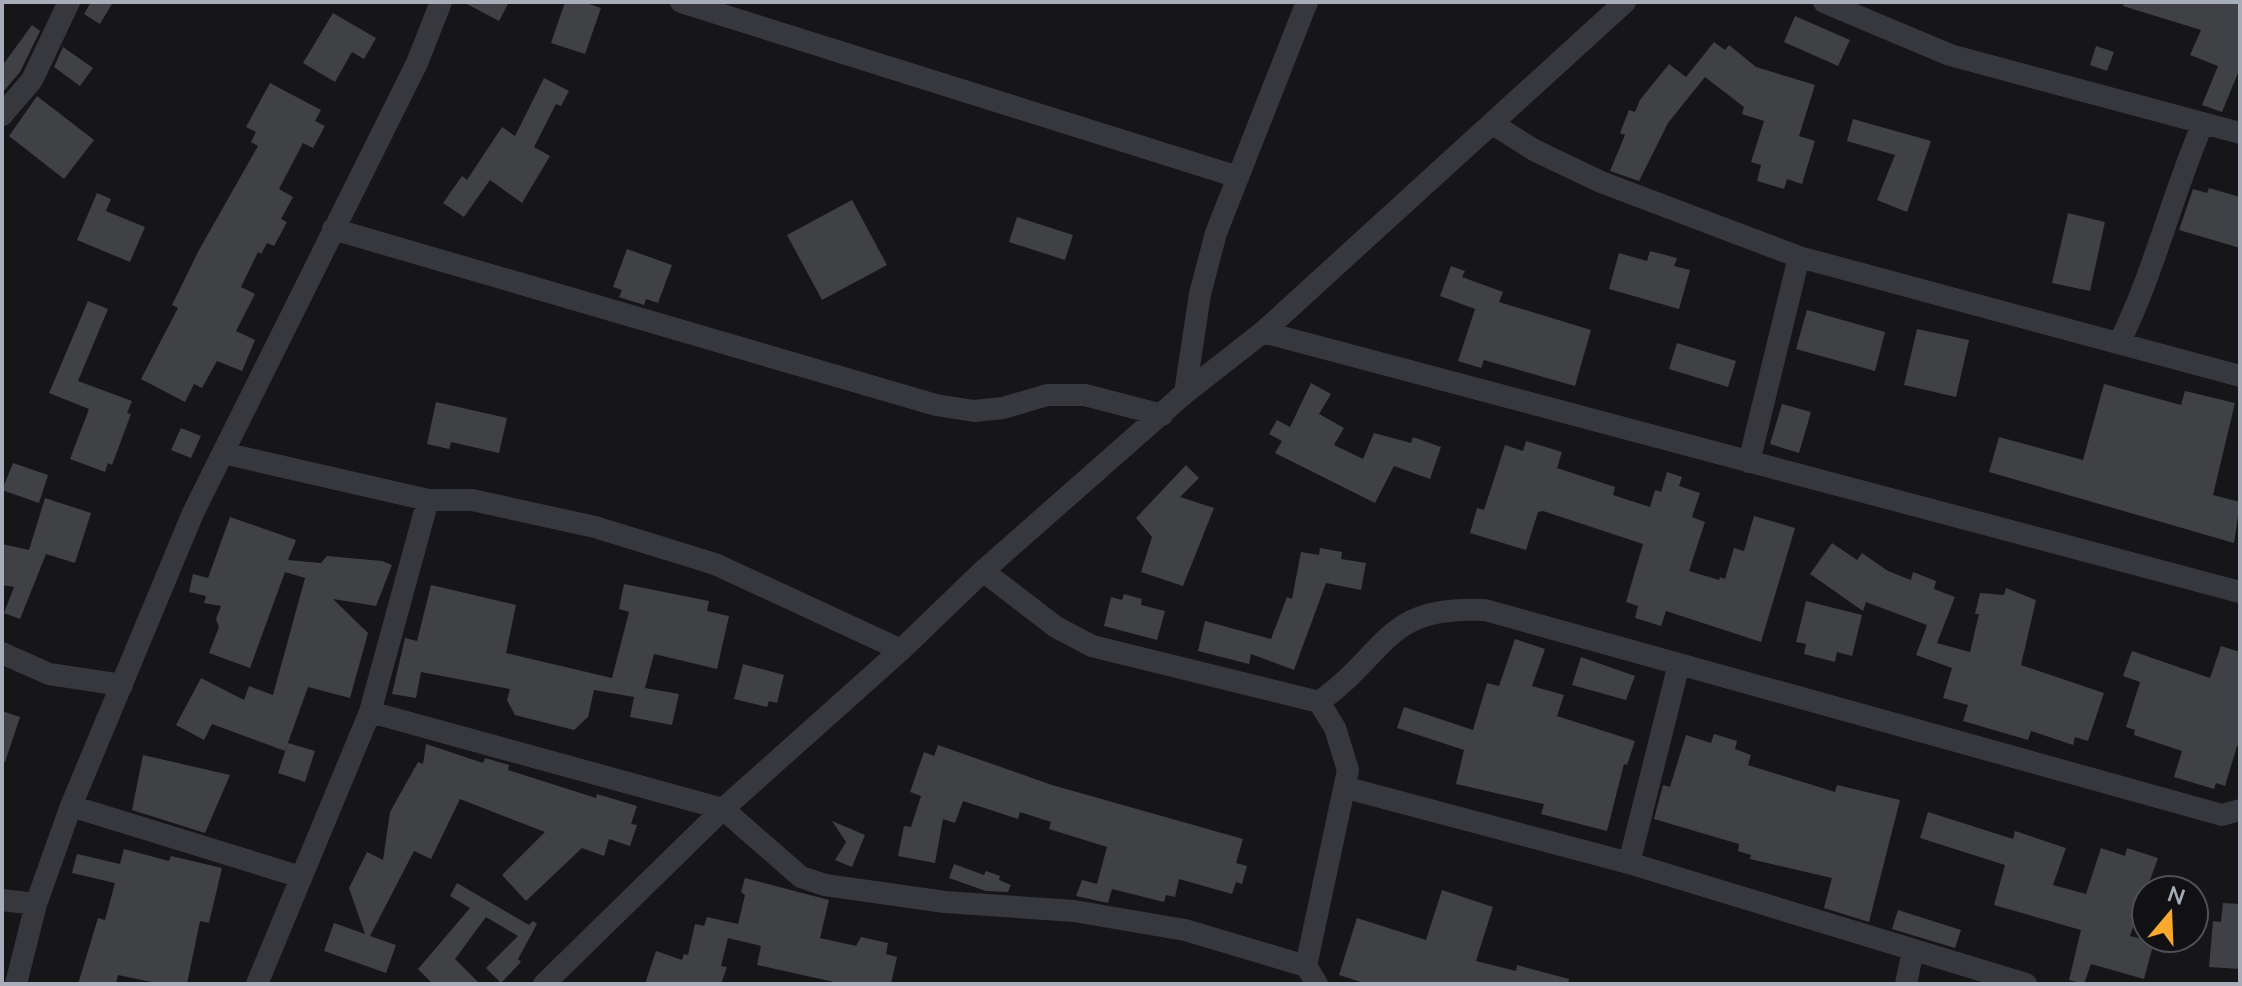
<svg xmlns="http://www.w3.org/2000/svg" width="2242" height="986" font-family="Mulish,sans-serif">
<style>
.building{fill:#404145}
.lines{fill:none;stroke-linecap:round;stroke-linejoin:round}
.minor{stroke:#37383e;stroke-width:22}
</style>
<rect width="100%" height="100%" fill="#161618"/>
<!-- building -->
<path class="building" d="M91 2H113L100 24 84 14Z
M463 2H509L499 21Z
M565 2H583L601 8 585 54 551 43Z
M2124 2H2240V68L2222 112 2202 105 2218 66 2190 55 2201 30 2123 6Z
M333 13 376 38 364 59 352 52 335 82 303 63Z
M1795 16 1850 40 1838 66 1784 42Z
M32 25 40 31 20 72 2 93V66Z
M1714 42 1725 50 1729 45 1756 67 1815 85 1799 136 1815 141 1802 184 1787 179 1784 189 1757 181 1761 165 1751 162 1764 121 1742 114 1744 107 1705 77 1668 123 1639 181 1610 171 1625 135 1620 133 1629 110 1635 112 1640 100 1669 64 1686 77Z
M2096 46 2114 52 2107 71 2090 65Z
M63 47 93 68 80 86 54 67Z
M544 78 569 91 561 106 556 104 534 147 550 156 522 203 490 180 464 217 443 203 462 176 467 180 502 127 515 136Z
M270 83 321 110 315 121 325 126 313 148 303 143 279 189 293 197 281 219 287 222 274 246 267 243 261 254 258 252 241 287 255 294 236 331 255 340 242 371 217 361 202 388 194 384 185 402 141 379 178 308 172 305 199 250 258 146 251 142 256 132 246 127Z
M37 96 94 140 64 179 9 136Z
M1853 119 1931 141 1907 212 1877 200 1895 155 1847 141Z
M2209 188 2240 197V248L2179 230 2193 189 2207 193Z
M97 193 111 199 106 211 145 227 130 262 77 240Z
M852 200 887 265 822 300 787 235Z
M2068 213 2105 222 2090 291 2052 283Z
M1017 217 1073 235 1065 260 1009 242Z
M627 249 672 265 658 303 646 299 644 305 619 297 622 290 613 287Z
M1650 251 1677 258 1674 266 1690 270 1679 309 1609 289 1619 253 1647 261Z
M1451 266 1465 271 1462 277 1503 292 1499 302 1591 330 1575 386 1484 360 1481 368 1458 361 1475 309 1440 296Z
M88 301 108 309 78 381 132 401 127 413 131 414 112 465 108 463 105 472 70 459 89 409 49 393Z
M1807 310 1885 332 1875 371 1796 349Z
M1917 329 1969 340 1956 397 1904 385Z
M1677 343 1736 361 1728 387 1669 369Z
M1311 383 1331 394 1319 414 1344 428 1334 445 1363 459 1374 433 1411 443 1413 437 1441 447 1430 479 1394 466 1375 503 1275 453 1282 441 1269 434 1277 420 1290 427Z
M2104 384 2181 405 2185 391 2235 403 2213 495 2240 502 2234 543 1989 472 1999 437 2083 460Z
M436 402 507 418 499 453 451 442 449 449 427 444Z
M1782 404 1811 412 1799 453 1770 444Z
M181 428 201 436 191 458 171 450Z
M1526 441 1562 452 1557 468 1615 487 1613 495 1650 507 1655 490 1661 492 1667 472 1682 477 1679 486 1700 493 1692 517 1705 522 1689 571 1719 580 1720 577 1725 579 1734 548 1744 551 1754 516 1795 528 1761 642 1666 611 1661 626 1635 618 1638 606 1626 602 1643 544 1543 511 1538 512 1526 550 1470 533 1477 508 1484 510 1505 445 1523 451Z
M13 463 48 475 39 503 2 490Z
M1186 465 1199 478 1180 497 1214 508 1183 586 1141 572 1152 537 1136 518Z
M45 498 91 513 75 563 46 554 20 619 4 613 14 587 2 585V544L29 550Z
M230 517 296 540 288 560 321 563 327 556 382 561 392 565 376 606 333 599 368 633 350 698 308 687 285 751 212 724 204 740 176 725 201 678 244 700 249 686 273 695 305 578 285 572 250 668 209 653 219 627 216 619 221 606 204 603 206 596 189 592 193 574 208 578Z
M1832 543 1857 560 1862 553 1888 571 1911 580 1913 572 1936 581 1934 589 1955 597 1937 643 1970 652 1979 614H1975L1980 593 2004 595 2006 588 2036 600 2021 665 2104 693 2088 741 2075 737 2073 745 2031 731 2028 740 1963 721 1968 705 1943 698 1952 668 1916 655 1927 625 1866 602 1863 611 1810 574Z
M1320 548 1342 552 1341 559 1366 563 1361 590 1326 583 1294 670 1251 654 1249 664 1198 651 1205 621 1271 639 1287 597 1292 599 1301 552 1319 555Z
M624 584 709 601 707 611 729 616 717 669 654 654 645 688 679 694 672 725 630 717 634 697 594 690 588 717 574 730 515 715 507 700 510 689 421 672 416 698 392 694 405 638 417 641 431 585 516 605 506 653 612 678 629 612 619 609Z
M1124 594 1142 599 1141 605 1165 611 1157 640 1104 626 1111 597 1122 600Z
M1806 601 1862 615 1852 656 1837 652 1835 662 1804 654 1806 644 1796 642Z
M1515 639 1545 649 1532 686 1564 695 1557 716 1635 741 1627 765 1624 764 1607 831 1541 814 1544 804 1456 784 1464 750 1397 728 1404 707 1473 730 1487 683 1499 686Z
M2221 646 2240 652V747L2237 746 2225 786 2216 783 2214 789 2174 777 2182 751 2134 735 2135 730 2126 727 2140 682 2123 676 2132 651 2210 678Z
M1581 657 1635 676 1626 700 1572 685Z
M743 664 784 675 777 703 769 701 767 707 734 699Z
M2 711 20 717 5 762H2Z
M1714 734 1737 741 1735 749 1751 755 1748 765 1835 792 1837 785 1900 800 1869 922 1824 908 1832 878 1750 859 1751 855 1738 851 1739 844 1654 819 1663 785 1670 787 1686 735 1711 743Z
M288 743 315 751 305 782 278 773Z
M426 744 483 763 485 758 509 765 508 770 596 798 597 794 637 806 631 824 637 825 630 846 609 839 604 856 582 848 526 901 502 875 545 832 460 799 431 859 414 851 370 936 396 945 386 973 324 951 334 923 365 934 349 888 367 852 383 860 390 812 418 762 423 764Z
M938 745 1052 785 1243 839 1236 863 1247 866 1242 884 1236 882 1232 894 1179 879 1175 897 1166 895 1164 902 1112 889 1108 903 1076 896 1082 880 1097 884 1107 847 1049 829 1051 822 1020 812 1018 819 963 801 955 823 943 819 935 863 898 856 904 826 911 827 921 796 910 792 924 752 934 756Z
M143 755 230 775 205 833 132 810Z
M1928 812 2013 839 2015 831 2066 848 2053 885 2086 894 2101 848 2125 856 2127 848 2158 858 2130 936 2154 942 2144 979 2091 964 2084 984 2069 980 2081 930 1994 905 2005 865 1920 838Z
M832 821 865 835 852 867 835 860 846 842Z
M124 849 169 861 171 856 222 868 209 923 200 921 187 984H161L118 975 116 984H78L98 918 105 920 115 883 72 873 77 854 120 864Z
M954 864 984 875 986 871 1000 876 999 880 1011 885 1008 892 986 891 949 878Z
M745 878 829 900 820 938 856 946 861 937 888 943 886 954 897 957 891 984H843L757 965 761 946 728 938 721 966 727 967 721 984H645L656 951 682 960 684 954 688 955 695 924 704 926 707 917 738 924 745 895 741 892Z
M457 883 529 925 533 921 537 924 518 959 521 962 501 983 486 968 518 936 486 917 455 959 480 984H433L418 969 470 908 450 896Z
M1442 890 1493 907 1476 961 1516 971 1517 965 1569 979 1568 984H1367L1339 975 1357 918 1426 940Z
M2223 903 2240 904V969L2209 967 2213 921 2221 922Z
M1898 910 1961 930 1955 948 1892 929Z"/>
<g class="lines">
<!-- minor -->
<path class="minor" d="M681 2 1238 177
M1824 2 1950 55 2240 133
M2 115 32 80 69 2
M1493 124 1534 150 1601 182 1799 257 2240 376
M333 229 936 405 974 411 1003 408 1047 395H1085L1162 415
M1263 332 2240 592
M2119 343C2154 273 2172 195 2203 123
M1185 393 1200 294 1216 233 1307 2
M223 453 428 500H472L595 527 715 564 901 650
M1749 462 1799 257
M983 571 1056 627 1092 646 1319 702 1335 728 1348 770 1306 966 1317 984
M2 653 49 674 122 685
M1319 702C1390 651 1384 605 1485 610L2222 815 2240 810
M370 712 723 809 801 877 825 885 945 902 1074 911 1185 930 1306 966
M1347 788 1629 863 2026 984
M71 806 301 877
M1629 863 1679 664
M2 900 36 904
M16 984 36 904 71 806 193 513 417 63 441 2
M257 984 370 712 428 500
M544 984 723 809 901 650 983 571 1185 393 1263 332 1625 2
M1906 984 1913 950"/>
</g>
<!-- border -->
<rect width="2242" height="986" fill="none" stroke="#a8aeb9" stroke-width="8"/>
<!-- north arrow -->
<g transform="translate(2170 914) rotate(19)"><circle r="38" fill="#111113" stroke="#4d5055" stroke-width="2"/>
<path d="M0-6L14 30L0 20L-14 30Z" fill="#f9a92d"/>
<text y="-12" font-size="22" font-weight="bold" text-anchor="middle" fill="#a8aeb9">N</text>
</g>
</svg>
